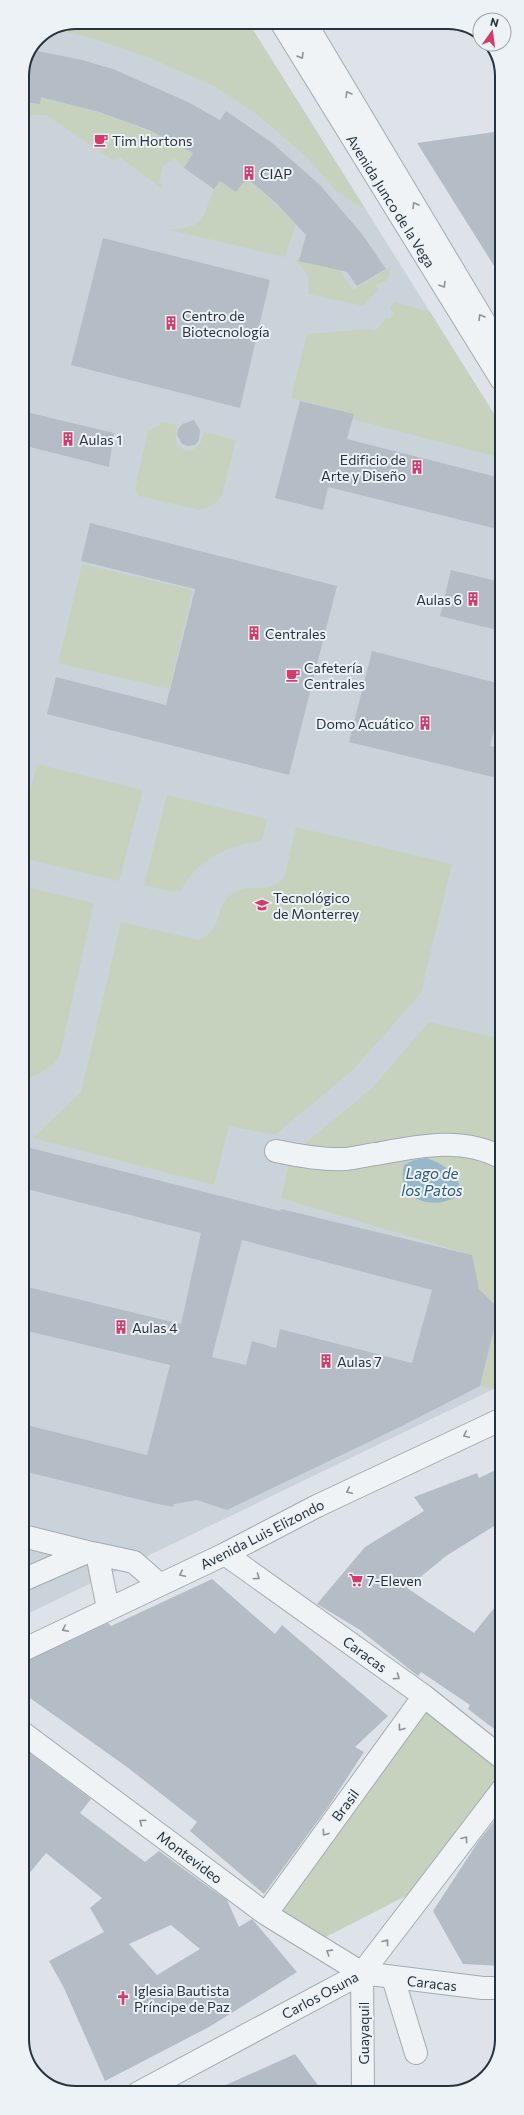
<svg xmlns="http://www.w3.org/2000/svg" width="524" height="2115" font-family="Commissioner,sans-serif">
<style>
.built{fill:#cbd3da}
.green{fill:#c6d2be}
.water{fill:#96b8ca}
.building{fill:#b4bdc5;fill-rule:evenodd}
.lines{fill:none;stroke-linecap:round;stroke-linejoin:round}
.minor-casing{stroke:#a2abb2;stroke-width:24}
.minor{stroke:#f0f3f6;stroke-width:22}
.oneway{stroke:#8b939a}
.labels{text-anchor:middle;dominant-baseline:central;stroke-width:4;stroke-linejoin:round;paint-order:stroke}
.poi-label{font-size:14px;fill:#26333f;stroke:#edf2f6;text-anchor:start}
.street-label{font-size:14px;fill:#26333f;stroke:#edf2f6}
.water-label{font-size:15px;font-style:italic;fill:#2e5975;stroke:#edf2f6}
.rim{fill:none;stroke:#26333f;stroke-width:2}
</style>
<rect width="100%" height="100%" fill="#dde3e8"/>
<!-- built -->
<path class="built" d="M76 22H248L501 425 502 1385 23 1616 22 75 38 38Z"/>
<!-- green -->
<path class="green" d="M76 22H248L366 210 336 191 308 158 255 113 214 86 150 58 89 37 56 30Z
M41 97C95 109 145 126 193 153L184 168 175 158 163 166 160 180 162 189 118 156 114 161 46 115H30L22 126V102L40 104Z
M247 178 296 223 285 257 170 230C219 225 197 209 220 181L236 192Z
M298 257 336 266 353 290 391 267 388 280 376 285 378 290 364 306 308 294C311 280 307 271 297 262Z
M394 302 430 312 501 425V458L352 419 353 414 291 398 307 334 368 329 375 331 387 317 390 319 394 313 390 309Z
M162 422 177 425 176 435 177 445 186 451C198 450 201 443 204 432L236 440 222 495C217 504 209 508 200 510L139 496 135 489 148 430 157 427Z
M82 564 193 590 169 689 58 663Z
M37 764 143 790 119 881 22 858V822Z
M167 795 267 819 262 841C229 845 196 860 181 891L172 892 144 885Z
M296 827 452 864 421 993 353 1070 275 1135 229 1126 214 1185 33 1138 81 1092 121 922 199 940C226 927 212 909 232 894 251 879 267 899 285 875Z
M22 886 94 903 60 1055 53 1065 23 1083Z
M429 1022 501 1039 502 1385 494 1389 480 1386 499 1309 479 1289 472 1255 281 1198 291 1155 372 1088Z
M424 1696 502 1758V1790L433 1882 314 1943 266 1914Z"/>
<!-- water -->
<path class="water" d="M426 1158C442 1163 450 1169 459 1184L456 1197C431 1211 395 1199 404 1165L414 1160Z"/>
<!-- building -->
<path class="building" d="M33 50 82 60 113 69 188 102 220 120 226 111 271 142 320 185 362 234 386 269 357 286 347 272 299 261 306 235 277 204 247 178 236 192 220 181 214 189 184 168 193 153 149 130 99 112 41 97 40 104 22 102V75Z
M501 131V277L417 143Z
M103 238 270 280 240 408 71 365Z
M300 401 354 414 347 439 501 478 495 503 501 504V530L328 487 323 510 275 498Z
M22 411 114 433 109 467 22 445Z
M194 420 200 430 199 440 195 445 188 446 182 444 177 435 178 429 182 424Z
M90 523 337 586 289 775 47 714 56 677 166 705 195 589 81 561Z
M451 570 501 582V631L440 616Z
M372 651 501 684V703L490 746 501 748V779L349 742Z
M23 1146 280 1211 281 1209 472 1255 479 1289 499 1309 480 1386 402 1426 227 1510 197 1500 174 1504 173 1507 153 1503 23 1471V1424L147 1455 170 1365 23 1330V1286L181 1324 201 1233 23 1188ZM242 1240 432 1290 412 1363 280 1329 276 1348 252 1341 246 1365 212 1357Z
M502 1467V1521L446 1556 407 1588 474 1633 502 1598V1735L468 1709 470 1705 421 1672 418 1676 360 1630 317 1604 365 1547 424 1511 414 1497 477 1473 479 1478Z
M212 1579 275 1634 282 1625 388 1716 355 1747 364 1752 328 1807 264 1894 190 1831 197 1822 127 1767 23 1693V1662L108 1623 111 1626Z
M23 1748 91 1799 80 1813 145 1862 159 1851 200 1881 227 1900 239 1927 252 1919 297 1972 209 2027 105 2081 64 1988 49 1961 104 1932 90 1908 102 1898 46 1853 23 1881ZM171 1925 200 1949 157 1975 129 1944Z
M502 1811V1966L463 1964 433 1911 478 1842Z
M295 2054 323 2092 208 2093Z"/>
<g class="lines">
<defs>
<path id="minor" d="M281 22 501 379
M305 22 501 350
M276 1151C300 1156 322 1160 346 1159 356 1158 366 1155 376 1154 418 1146 463 1136 502 1158
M23 1536 87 1552
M97 1554 134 1562 159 1584
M225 1554 424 1696 502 1758
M23 1580 87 1552 97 1554 108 1608
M23 1650 225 1554 317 1506 502 1419
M23 1733 266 1914 362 1973 483 1988H502
M266 1914 424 1696
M362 1973 363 2092
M393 1978 416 2053
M138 2093 362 1973 502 1790"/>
</defs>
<!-- minor casing -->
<use href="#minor" class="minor-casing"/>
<!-- minor -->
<use href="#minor" class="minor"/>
</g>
<!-- one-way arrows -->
<defs><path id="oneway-chevron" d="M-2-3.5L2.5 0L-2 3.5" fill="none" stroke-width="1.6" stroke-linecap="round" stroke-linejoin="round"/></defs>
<g class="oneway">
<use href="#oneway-chevron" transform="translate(301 56) rotate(59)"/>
<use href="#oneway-chevron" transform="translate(348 94) rotate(-121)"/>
<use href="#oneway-chevron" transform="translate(415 205) rotate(-121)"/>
<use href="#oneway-chevron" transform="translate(443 285) rotate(58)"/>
<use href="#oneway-chevron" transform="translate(481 317) rotate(-121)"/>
<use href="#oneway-chevron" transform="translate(466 1435) rotate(155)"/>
<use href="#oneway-chevron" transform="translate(349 1491) rotate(155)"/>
<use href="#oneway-chevron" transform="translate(182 1574) rotate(155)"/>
<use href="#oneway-chevron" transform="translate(257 1577) rotate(36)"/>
<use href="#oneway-chevron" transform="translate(65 1629) rotate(154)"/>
<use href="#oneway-chevron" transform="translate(397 1677) rotate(36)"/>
<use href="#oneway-chevron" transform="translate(401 1728) rotate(126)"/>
<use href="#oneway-chevron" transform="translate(142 1822) rotate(-143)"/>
<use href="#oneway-chevron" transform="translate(325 1833) rotate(126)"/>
<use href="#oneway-chevron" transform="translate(465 1839) rotate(-53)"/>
<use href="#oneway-chevron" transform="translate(386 1942) rotate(-52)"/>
<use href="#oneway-chevron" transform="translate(329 1952) rotate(-148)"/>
</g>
<!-- icons -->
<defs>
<symbol id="cafe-bare" viewBox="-9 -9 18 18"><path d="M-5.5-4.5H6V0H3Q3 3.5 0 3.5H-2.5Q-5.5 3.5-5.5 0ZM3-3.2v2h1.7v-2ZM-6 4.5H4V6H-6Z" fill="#d53a6a" stroke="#edf2f6" stroke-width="2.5" paint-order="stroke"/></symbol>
<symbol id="building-bare" viewBox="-9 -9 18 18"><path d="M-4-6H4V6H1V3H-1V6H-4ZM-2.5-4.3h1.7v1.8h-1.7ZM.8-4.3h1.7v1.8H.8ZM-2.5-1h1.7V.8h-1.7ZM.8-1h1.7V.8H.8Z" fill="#d53a6a" stroke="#edf2f6" stroke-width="2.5" paint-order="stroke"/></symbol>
<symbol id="university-bare" viewBox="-9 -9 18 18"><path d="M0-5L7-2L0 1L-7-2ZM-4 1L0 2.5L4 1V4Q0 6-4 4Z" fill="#d53a6a" stroke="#edf2f6" stroke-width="2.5" paint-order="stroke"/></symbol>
<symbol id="supermarket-bare" viewBox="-9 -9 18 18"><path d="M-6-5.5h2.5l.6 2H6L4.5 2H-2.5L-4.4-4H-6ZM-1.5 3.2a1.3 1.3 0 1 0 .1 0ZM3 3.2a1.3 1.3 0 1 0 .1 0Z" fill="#d53a6a" stroke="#edf2f6" stroke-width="2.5" paint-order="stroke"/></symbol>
<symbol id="church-bare" viewBox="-9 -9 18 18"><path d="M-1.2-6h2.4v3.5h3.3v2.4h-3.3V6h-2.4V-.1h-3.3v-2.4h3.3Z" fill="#d53a6a" stroke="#edf2f6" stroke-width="2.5" paint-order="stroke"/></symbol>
</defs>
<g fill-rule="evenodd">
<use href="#cafe-bare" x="91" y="130" width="20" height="20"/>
<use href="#building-bare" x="239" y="163" width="20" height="20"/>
<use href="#building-bare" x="161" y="313" width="20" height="20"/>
<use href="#building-bare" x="58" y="429" width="20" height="20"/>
<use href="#building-bare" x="407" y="457" width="20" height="20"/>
<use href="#building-bare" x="463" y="589" width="20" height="20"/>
<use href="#building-bare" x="244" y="623" width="20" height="20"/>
<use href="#cafe-bare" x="283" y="665" width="20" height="20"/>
<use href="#building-bare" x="415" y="713" width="20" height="20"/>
<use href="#university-bare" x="252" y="895" width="20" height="20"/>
<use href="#building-bare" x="111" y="1317" width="20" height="20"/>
<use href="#building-bare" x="316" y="1351" width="20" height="20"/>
<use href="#supermarket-bare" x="346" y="1570" width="20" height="20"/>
<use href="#church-bare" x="113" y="1988" width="20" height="20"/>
</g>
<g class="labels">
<!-- poi labels -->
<g class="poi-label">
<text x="112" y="140">Tim Hortons</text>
<text x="260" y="173">CIAP</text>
<text x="182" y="315">Centro de<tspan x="182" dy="16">Biotecnología</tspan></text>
<text x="79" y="439">Aulas 1</text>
<text x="406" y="459" text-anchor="end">Edificio de<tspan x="406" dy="16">Arte y Diseño</tspan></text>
<text x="462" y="599" text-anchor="end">Aulas 6</text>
<text x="265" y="633">Centrales</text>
<text x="304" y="667">Cafetería<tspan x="304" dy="16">Centrales</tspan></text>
<text x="414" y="723" text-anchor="end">Domo Acuático</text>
<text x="273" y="897">Tecnológico<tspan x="273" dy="16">de Monterrey</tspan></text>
<text x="132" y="1327">Aulas 4</text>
<text x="337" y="1361">Aulas 7</text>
<text x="367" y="1580">7-Eleven</text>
<text x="134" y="1990">Iglesia Bautista<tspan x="134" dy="16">Príncipe de Paz</tspan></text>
</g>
<!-- street labels -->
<g class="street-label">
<text transform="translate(391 201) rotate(58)">Avenida Junco de la Vega</text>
<text transform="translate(262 1534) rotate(-27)">Avenida Luis Elizondo</text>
<text transform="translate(365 1654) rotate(36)">Caracas</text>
<text transform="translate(345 1805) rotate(-54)">Brasil</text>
<text transform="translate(190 1857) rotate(37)">Montevideo</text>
<text transform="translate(432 1983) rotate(6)">Caracas</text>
<text transform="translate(320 1995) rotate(-28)">Carlos Osuna</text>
<text transform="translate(363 2033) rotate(-90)">Guayaquil</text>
</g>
<!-- water labels -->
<g class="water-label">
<text x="432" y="1173">Lago de<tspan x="432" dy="17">los Patos</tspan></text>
</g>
</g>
<!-- crop -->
<path d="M0 0H524V2115H0ZM76 29H448A47 47 0 0 1 495 76V2039A47 47 0 0 1 448 2086H76A47 47 0 0 1 29 2039V76A47 47 0 0 1 76 29Z" fill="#edf2f6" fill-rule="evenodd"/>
<path class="rim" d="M76 29H448A47 47 0 0 1 495 76V2039A47 47 0 0 1 448 2086H76A47 47 0 0 1 29 2039V76A47 47 0 0 1 76 29Z"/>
<!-- north arrow -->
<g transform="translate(492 32) rotate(14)"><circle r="19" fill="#edf2f6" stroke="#9da6ad"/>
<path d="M0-3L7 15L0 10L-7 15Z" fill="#d53a6a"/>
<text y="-6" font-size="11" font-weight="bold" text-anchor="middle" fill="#26333f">N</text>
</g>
</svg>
